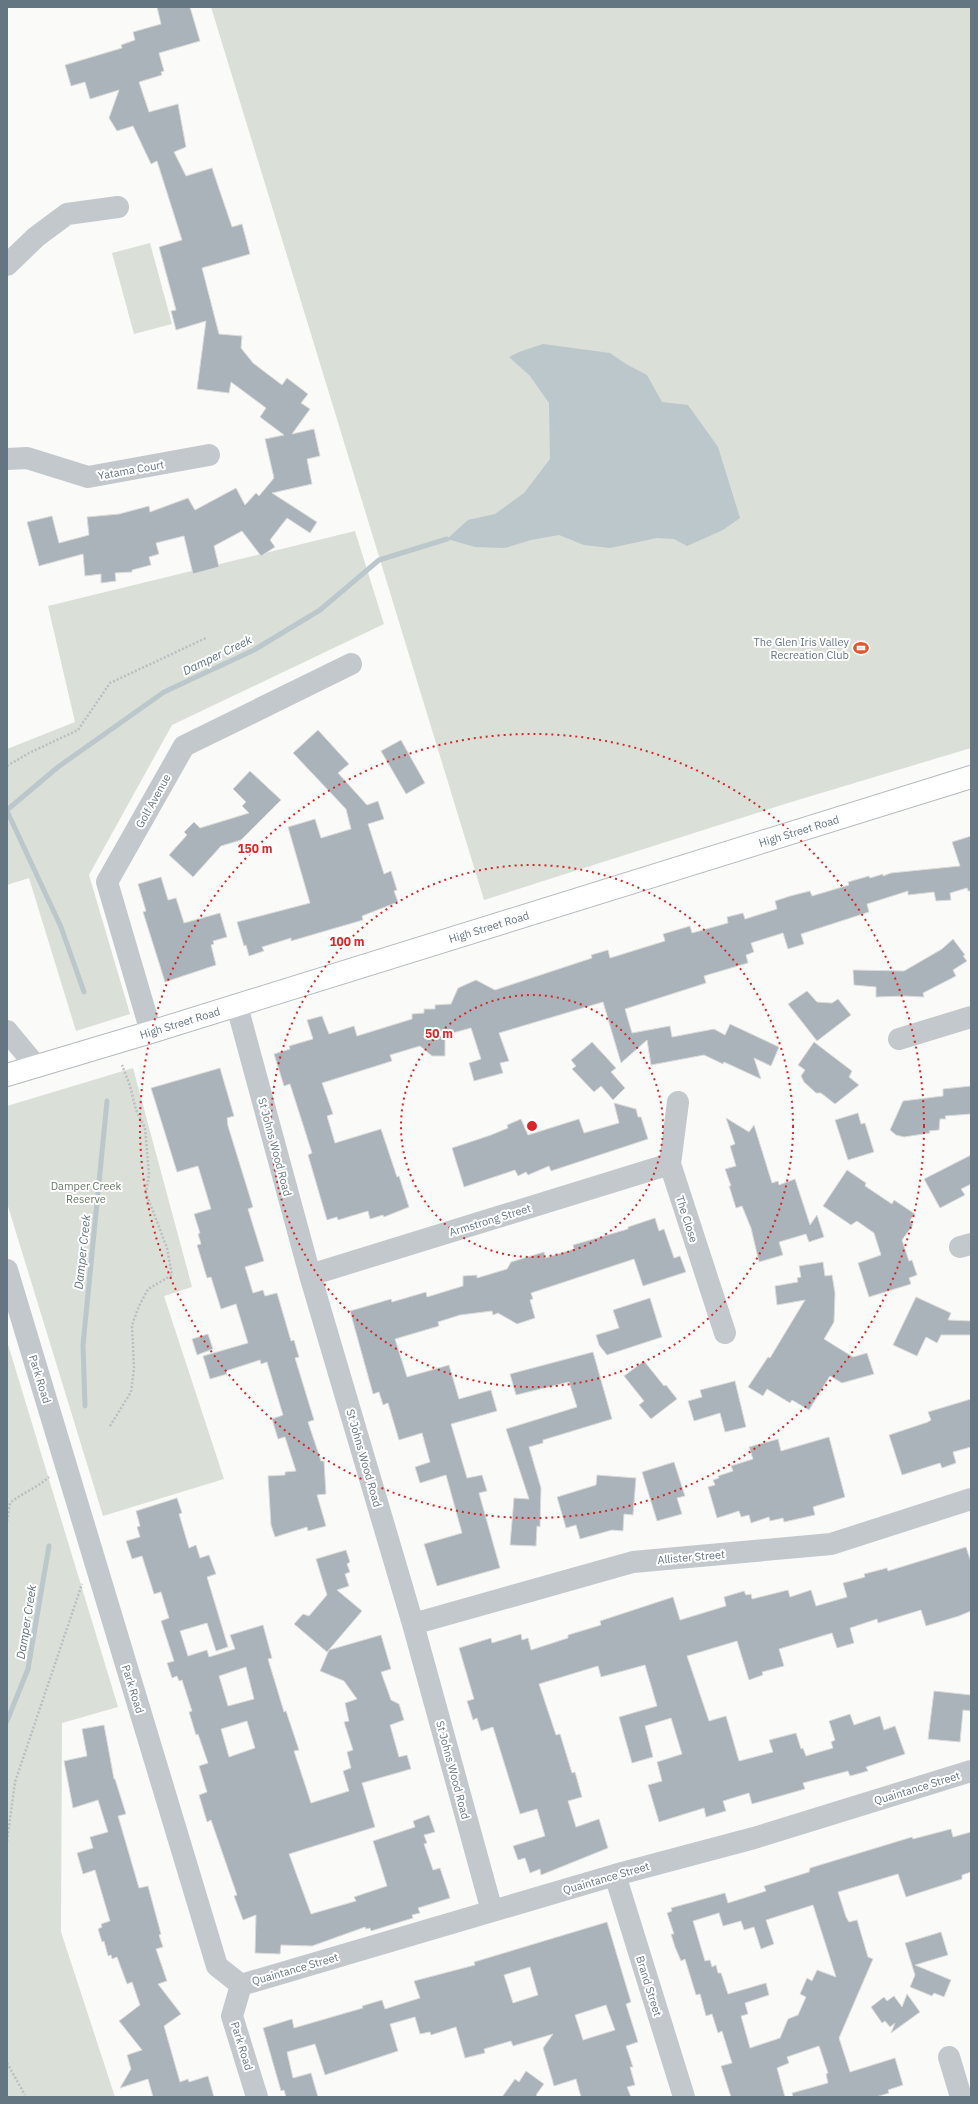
<svg xmlns="http://www.w3.org/2000/svg" width="978" height="2104" font-family="'IBM Plex Sans',sans-serif">
<style>
.green{fill:#dadfd7}
.water{fill:#bbc7cb}
.lines{fill:none;stroke-linecap:round;stroke-linejoin:round}
.stream{stroke:#bbc7cb;stroke-width:5}
.building{fill:#aab3b9;stroke:#dcdcda;fill-rule:evenodd}
.major-casing{stroke:#b5babe;stroke-width:24}
.path{stroke:#bbbfc2;stroke-width:2.5;stroke-dasharray:2 2;stroke-linecap:butt}
.minor{stroke:#c3c8cc;stroke-width:22}
.major{stroke:#fff;stroke-width:22}
.ring{fill:none;stroke:#d62828;stroke-width:2;stroke-dasharray:2 4}
.labels{text-anchor:middle;dominant-baseline:central;stroke-width:4;stroke-linejoin:round;paint-order:stroke}
.street-label{font-size:11px;fill:#657683;stroke:#fff}
.poi-label{font-size:11px;fill:#657683;stroke:#fff;text-anchor:end}
.park-label{font-size:11px;fill:#687a64;stroke:#fff}
.water-label{font-size:12px;font-style:italic;fill:#60757c;stroke:#fff}
.centre{fill:#d62828;stroke:#fff;stroke-width:2}
.ring-label{font-size:12px;text-anchor:middle;font-weight:bold;fill:#d62828;stroke:#fff;stroke-width:4;stroke-linejoin:round;paint-order:stroke}
</style>
<rect width="100%" height="100%" fill="#fafaf8"/>
<!-- green -->
<path class="green" d="M211 7H971V748L788 803 484 900Z
M150 243 172 324 134 334 112 253Z
M355 531 384 624 172 725 89 875 130 1014 76 1031 29 878 7 885V749L75 722 48 606Z
M133 1068 192 1287 164 1296 224 1479 103 1516 7 1203V1106Z
M7 1341 118 1707 62 1723 61 1932 115 2097H7Z"/>
<!-- water -->
<path class="water" d="M543 344 610 353 626 364 647 375 662 402 688 405 718 447 740 518 723 530 687 546 674 539 657 538 610 548 584 545 559 535 531 540 505 548 475 547 447 539 468 520 495 514 524 493 550 459 549 403 530 376 509 357 519 352Z"/>
<g class="lines">
<!-- stream -->
<path class="stream" d="M7 810 58 767 164 692 254 650 320 610 379 560 447 539
M7 811 61 927 84 992
M85 1406 83 1345 107 1101
M7 1721 28 1669 49 1546"/>
</g>
<!-- building -->
<path class="building" d="M157 7H190L200 41 159 53 164 71 161 72 162 75 139 82 149 112 178 104 186 147 174 152 186 176 212 168 232 227 242 224 250 254 202 268 219 334 242 336 241 348 253 363 282 385 287 378 308 394 301 403 310 409 292 434 314 429 320 456 307 459 312 484 272 493 317 522 310 533 287 518 270 540 275 547 261 556 242 531 214 546 219 567 193 574 184 536 156 543 159 554 149 557 151 565 132 570V572L115 573 116 581 101 583V574L85 576 83 554 39 566 27 522 52 516 59 543 89 535 87 517 119 514 149 506 150 512 188 498 195 510 236 488 245 505 256 493 259 496 274 478 265 439 284 435 260 417 266 408 231 382 229 393 197 389 206 321 176 330 171 311 176 310 159 247 182 240 157 161 151 164 133 126 117 131 109 118 119 90 90 99 85 82 71 86 65 65 122 48 121 45 135 40 133 32 161 24Z
M318 730 349 764 338 773 367 805 378 801 384 819 368 824 384 874 391 871 397 890 394 891 398 902 362 916 363 920 291 941V938L262 947 264 951 249 956 246 945 244 946 237 922 310 903 288 827 315 819 321 838 351 829 346 809 293 753Z
M401 740 425 783 406 794 381 751Z
M250 771 281 800 241 840 221 846 193 877 169 855 187 835 184 832 194 822 200 828 249 813 242 806 246 802 233 789Z
M971 836V891H968L967 888 950 893 951 900 936 901 934 892 908 895V891L867 904 869 912 801 934 804 944 788 949 783 933 751 943 754 952 746 955 748 963 704 976 706 983 625 1009 632 1033 670 1026 672 1037 714 1029 725 1035 730 1024 779 1047 771 1066 754 1058 761 1079 724 1062 723 1064 704 1055 651 1065 647 1040 621 1063 603 1002 499 1033 509 1061 500 1063 503 1073 474 1081 469 1063 481 1059 471 1028 445 1035V1056H432L420 1046 390 1055 392 1061 322 1083 333 1114 327 1116 335 1143 381 1129 397 1177 399 1176 409 1207 384 1217 383 1215 370 1219 368 1211 338 1220 337 1217 327 1220 308 1155 312 1153 290 1084 284 1086 274 1054 290 1049 289 1046 313 1039 307 1020 322 1016 329 1034 354 1026 357 1036 412 1019V1014L424 1013V1009H435V1005L451 1004 458 988 476 980 495 990 592 958 591 955 608 950 610 958 665 941 663 934 690 926 692 933 728 923 727 917 743 913 745 919 777 909 775 901 790 896 810 891 812 896 849 885 848 882 869 876 870 878 883 874V876L891 873 960 866 952 842Z
M161 877 168 900 176 898 184 923 220 913 227 937 213 941 214 944 211 945 216 965 165 982 143 912 146 911 138 884Z
M953 939 965 955 963 956 967 961 953 970 956 976 923 993 924 997 904 996 876 997V987L854 985 853 970 904 971 942 949Z
M807 991 817 1002 832 1003 838 999 851 1015 817 1041 788 1004Z
M592 1042 616 1068 611 1072 625 1088 613 1100 601 1086 594 1092 572 1069 576 1066 571 1060Z
M814 1042 852 1071 849 1077 859 1085 835 1104 821 1093H816L804 1082 801 1076 805 1070 798 1065Z
M220 1068 234 1116 227 1118 228 1126 253 1207 248 1209 264 1261 245 1267 253 1293 263 1290 265 1296 277 1293 291 1341 294 1340 299 1357 295 1358 314 1420 308 1422 321 1461H324L326 1494 317 1495 326 1526 308 1531 307 1527 275 1537 271 1525 268 1476 285 1475V1472L296 1471 285 1437 278 1439 272 1419 283 1415 267 1362 261 1364 260 1360 226 1371 227 1374 210 1379 203 1356 248 1343 236 1304 221 1309 211 1277 207 1278 197 1245 201 1244 198 1234 200 1233 194 1214 211 1209 198 1166 177 1172 151 1088Z
M971 1086V1114L945 1116 946 1119H940L939 1130 929 1131 930 1133 904 1137 896 1135 890 1130 903 1101 943 1096V1089Z
M614 1103 636 1109 638 1117H641L648 1139 551 1171 549 1166 528 1175 526 1172 518 1176 515 1170 464 1187 452 1148 491 1135 508 1128 507 1125 521 1119 528 1135 579 1119 584 1133 619 1123Z
M858 1113 861 1124 865 1123 874 1152 848 1160 835 1120Z
M726 1118 749 1132 754 1125 772 1183 778 1181 779 1185 795 1179 810 1225 817 1215 824 1237 809 1242 806 1234 779 1242 783 1255 759 1262 751 1228 742 1206 736 1208 729 1186H731L725 1169 736 1166 730 1146 735 1144Z
M971 1155V1184L961 1189 965 1195 940 1208 924 1179Z
M847 1170 866 1183 865 1186 892 1204 894 1200 915 1214 910 1220 913 1225 902 1240 909 1261 912 1260 917 1275 909 1278 911 1284 869 1297 858 1263 881 1255 874 1233 857 1221 851 1225 823 1206Z
M655 1218 659 1231 664 1229 674 1258 680 1256 686 1272 643 1286 634 1259 531 1293 533 1299 530 1300 535 1318 517 1324 498 1313 493 1315 492 1311 460 1315 438 1322 439 1326 395 1339 407 1377 449 1365 459 1399 491 1390 497 1411 451 1424 467 1478 482 1475 487 1491 479 1493 500 1568 437 1586 424 1544 462 1533 446 1475 420 1483 415 1467 430 1462 422 1433 399 1440 388 1403 383 1405 379 1392 373 1394 350 1311 391 1299 392 1302 426 1292 427 1297 463 1286V1276L477 1275V1278L507 1269 511 1262 544 1252 545 1258 574 1249 573 1245 628 1229V1227Z
M823 1262 825 1276 832 1275 835 1293 834 1322 824 1339 853 1357 867 1353 874 1374 842 1383 830 1376 809 1410 792 1400 790 1403 767 1389 763 1396 748 1387 768 1357 770 1358 805 1300 777 1305 775 1286 798 1282 797 1278 801 1277 799 1266Z
M916 1297 951 1313 948 1320 971 1321V1335H941L937 1343 926 1337 917 1356 893 1345Z
M650 1298 662 1337 607 1355 599 1345 596 1335 619 1328 613 1310Z
M208 1334 213 1349 197 1355 192 1339Z
M593 1352 612 1419 543 1440V1443L529 1447 541 1488 540 1527 537 1526 536 1546 510 1545 514 1498 529 1499 506 1429 577 1407 569 1382 516 1395 510 1374Z
M644 1361 664 1386 666 1385 677 1399 651 1419 639 1405 644 1401 624 1376Z
M735 1381 746 1427 725 1432 720 1413 694 1421 688 1401 702 1397 700 1390Z
M971 1399V1447L953 1452 956 1463 942 1468 940 1463 902 1475 889 1435 928 1422 931 1420 928 1412Z
M829 1437 845 1497 813 1507 815 1515 784 1522 783 1518 770 1521 769 1517 751 1523 749 1515 741 1517 739 1511 717 1518 708 1487 715 1485 713 1480 719 1478 718 1476 733 1471 731 1466 753 1459 749 1447 778 1439 781 1451Z
M674 1462 685 1496 677 1498 682 1514 657 1521 642 1472Z
M597 1475 636 1478 633 1515 624 1514 623 1531 612 1530 580 1539 576 1525 566 1528 557 1497 596 1485Z
M177 1498 182 1513 179 1514 189 1548 196 1545 200 1558 209 1555 216 1574 207 1577 228 1647 216 1651 207 1623 180 1631 188 1656 207 1650 209 1657 235 1649 230 1635 263 1625 272 1658 268 1659 284 1712 286 1711 299 1750 294 1751 311 1803 349 1791 343 1771 351 1768 347 1752 353 1750 344 1722 349 1721 345 1703 357 1699 344 1681 320 1671 329 1650 381 1635 391 1669 381 1672 391 1700 399 1704 404 1720 390 1725 399 1757 407 1755 411 1769 362 1783 375 1827 289 1854 311 1914 356 1901 354 1897 387 1886 373 1841 415 1827 413 1821 429 1815 435 1832 424 1835 427 1843 424 1844 433 1870 440 1868 450 1898 418 1908 420 1913 412 1915 413 1918 371 1931 370 1928 366 1929 365 1927 312 1946 281 1945 280 1954 255 1953 256 1915 243 1920 234 1896 237 1895 211 1820 207 1822 199 1795 207 1792 199 1766 208 1763 198 1734 196 1735 189 1712 192 1711 182 1680 179 1681 177 1676 172 1678 167 1663 174 1661 161 1621 169 1618 161 1592 154 1594 142 1556 132 1559 126 1541 140 1537 137 1527 140 1526 136 1511ZM246 1667 254 1699 228 1706 219 1676ZM247 1721 255 1748 229 1757 221 1729Z
M966 1547 971 1562V1611L959 1616 926 1626 921 1610 878 1623 877 1619 850 1628 854 1643 837 1648 832 1633 779 1649 784 1666 762 1672 763 1675 749 1680 737 1641 687 1656 709 1721 726 1716 739 1761 773 1752 769 1740 796 1733 801 1749 803 1748 806 1756 833 1748 831 1742 835 1740 829 1721 850 1714 854 1725 880 1716 884 1730 895 1726 905 1754 866 1767 868 1771 850 1776 848 1771 803 1783 805 1789 752 1804 749 1793 723 1801 726 1811 706 1817 704 1808 659 1822 648 1785 662 1781 657 1762 682 1754 671 1718 645 1726 653 1757 632 1763 619 1717 657 1706 645 1665 601 1677 598 1666 539 1684 556 1735 560 1734 572 1773 575 1772 582 1797 568 1801 576 1827 599 1819 608 1848 541 1875 540 1869 530 1873 525 1858 518 1860 513 1846 545 1836 537 1809 520 1814 493 1727 481 1731 477 1718 473 1720 467 1701 474 1699 459 1648 491 1638 492 1643 521 1634 522 1640 528 1638 531 1650 568 1638V1635L601 1625 600 1621 673 1597 680 1620 726 1606 724 1597 744 1591 746 1595 751 1594 752 1599 788 1590 790 1597 811 1590 816 1606 847 1597 843 1583 865 1577 864 1574 887 1568 888 1571Z
M346 1550 350 1562 347 1564 350 1572 345 1574 349 1586 337 1590 362 1611 327 1652 294 1624 303 1614 309 1616 327 1595 316 1559Z
M934 1691 971 1695V1711L963 1710 960 1742 928 1739Z
M104 1725 114 1779H115L126 1814 118 1816 139 1888 148 1886 161 1934 159 1935 163 1947 156 1949 167 1981 158 1984 181 2014 164 2026 180 2082 188 2079 189 2082 208 2076 214 2097H153L148 2079 120 2088 131 2069 127 2055 142 2050 119 2021 140 2005 132 1982 127 1984 117 1957 112 1959 111 1955 108 1956 104 1941 102 1942 98 1929 102 1927 101 1924 110 1921 95 1870 83 1874 77 1853 93 1848 90 1837 108 1832 98 1800 73 1808 64 1761 87 1756 82 1729Z
M951 1829 953 1837 971 1832V1872L962 1875V1879L906 1897 898 1874 838 1892 846 1917 849 1922 857 1920 868 1957 873 1959 839 2038 850 2072 895 2058 903 2085 888 2090 889 2093 876 2097H793L792 2093 828 2083 826 2074 828 2073 819 2046 787 2057 789 2063 777 2068 785 2097H731L721 2066 732 2063 722 2031 718 2033 712 2014 706 2016 700 1994 696 1995 685 1959 681 1961 675 1947 671 1934H674L667 1913 672 1911 671 1908 725 1893 728 1903 766 1891 764 1886 809 1872 810 1868 912 1837 913 1839ZM813 1905 836 1977 817 1970 812 1981 807 1978 800 1994 806 1997 798 2015 788 2019 780 2038 750 2048 741 2016 748 2014 745 2003 769 1995 766 1983 728 1994 721 1973H718L716 1965 712 1967 710 1960 705 1961 693 1921 719 1913 723 1926 741 1921 744 1930 754 1927 761 1949 774 1944 766 1920Z
M607 1922 631 2002 626 2004 638 2042 626 2046 633 2067H630L635 2085 627 2087 631 2097H581L576 2079 554 2086 543 2048 553 2034 513 2046 511 2041 484 2049 485 2053 465 2058 456 2027 431 2035 430 2032 420 2034 415 2017 390 2024 398 2051 325 2075 315 2044 287 2052 293 2078 311 2073 318 2097H286L284 2090 281 2091 263 2028 292 2019 294 2028 363 2008 362 2006 382 2000 385 2009 420 1998 414 1981 475 1965 474 1962ZM530 1967 538 1995 513 2003 504 1975ZM606 2005 615 2030 583 2040 575 2015Z
M941 1932 948 1955 915 1965 951 1980 944 1997 934 1993 932 1996 910 1987 915 1975 905 1943Z
M907 1994 920 2012 891 2033 895 2023 890 2027 885 2021 882 2023 871 2007 884 1997 887 2001 894 1996 902 2007Z
M526 2071 544 2084 536 2095 538 2097H502L515 2079 519 2082Z"/>
<g class="lines">
<defs>
<path id="major" d="M7 1075 151 1032 971 777"/>
</defs>
<!-- major casing -->
<use href="#major" class="major-casing"/>
<!-- path -->
<path class="path" d="M7 766 29 753 78 730 110 683 206 638
M110 1426 131 1392 134 1368 132 1325 139 1306 148 1289 172 1275 167 1248 146 1193 149 1174 145 1128 136 1110 130 1086 122 1065
M7 1521 10 1503C22 1493 37 1488 49 1477
M7 1841 15 1782 82 1584
M7 2063 25 2095"/>
<!-- minor -->
<path class="minor" d="M7 265 36 237 67 214 118 207
M7 459 27 458 88 477 209 455
M237 1006 310 1275 413 1624 492 1911
M7 1031 36 1066
M151 1032 107 882 184 746 351 664
M899 1039 971 1017
M678 1102 670 1164 725 1333
M960 1247 971 1244
M7 1270 217 1966 241 1985 232 2016 257 2097
M310 1275 670 1164
M413 1624 633 1562 831 1544 971 1499
M615 1875 684 2097
M241 1985 615 1875 754 1838 971 1771
M949 2057 961 2097"/>
<!-- major -->
<use href="#major" class="major"/>
</g>
<!-- distance rings -->
<g class="ring">
<circle cx="532" cy="1126" r="131"/>
<circle cx="532" cy="1126" r="261"/>
<circle cx="532" cy="1126" r="392"/>
</g>
<!-- icons -->
<defs>
<symbol id="stadium-bare" viewBox="-9 -9 18 18"><path d="M0-5a6.5 5 0 1 0 0 10a6.5 5 0 1 0 0-10ZM-3.5-1.8h7v3.6h-7Z" fill="#e4572e" stroke="#fff" stroke-width="2.5" paint-order="stroke"/></symbol>
</defs>
<g fill-rule="evenodd">
<use href="#stadium-bare" x="850" y="637" width="22" height="22"/>
</g>
<g class="labels">
<!-- street labels -->
<g class="street-label">
<text transform="translate(131 470) rotate(-10)">Yatama Court</text>
<text transform="translate(153 801) rotate(-61)">Golf Avenue</text>
<text transform="translate(799 831) rotate(-17)">High Street Road</text>
<text transform="translate(489 927) rotate(-17)">High Street Road</text>
<text transform="translate(180 1023) rotate(-17)">High Street Road</text>
<text transform="translate(275 1147) rotate(75)">St Johns Wood Road</text>
<text transform="translate(687 1219) rotate(72)">The Close</text>
<text transform="translate(490 1220) rotate(-17)">Armstrong Street</text>
<text transform="translate(40 1379) rotate(73)">Park Road</text>
<text transform="translate(364 1458) rotate(74)">St Johns Wood Road</text>
<text transform="translate(691 1557) rotate(-5)">Allister Street</text>
<text transform="translate(133 1689) rotate(73)">Park Road</text>
<text transform="translate(453 1770) rotate(75)">St Johns Wood Road</text>
<text transform="translate(917 1788) rotate(-17)">Quaintance Street</text>
<text transform="translate(606 1878) rotate(-16)">Quaintance Street</text>
<text transform="translate(295 1969) rotate(-16)">Quaintance Street</text>
<text transform="translate(649 1986) rotate(73)">Brand Street</text>
<text transform="translate(242 2046) rotate(73)">Park Road</text>
</g>
<!-- poi labels -->
<g class="poi-label">
<text x="849" y="642">The Glen Iris Valley<tspan x="849" dy="13">Recreation Club</tspan></text>
</g>
<!-- park labels -->
<g class="park-label">
<text x="86" y="1186">Damper Creek<tspan x="86" dy="13">Reserve</tspan></text>
</g>
<!-- water labels -->
<g class="water-label">
<text transform="translate(217 655) rotate(-26)">Damper Creek</text>
<text transform="translate(82 1252) rotate(-84)">Damper Creek</text>
<text transform="translate(26 1622) rotate(-81)">Damper Creek</text>
</g>
</g>
<circle cx="532" cy="1126" r="6" class="centre"/>
<g class="ring-label">
<text x="255" y="853">150 m</text>
<text x="347" y="946">100 m</text>
<text x="439" y="1038">50 m</text>
</g>
<!-- border -->
<rect width="978" height="2104" fill="none" stroke="#657683" stroke-width="16"/>
</svg>
